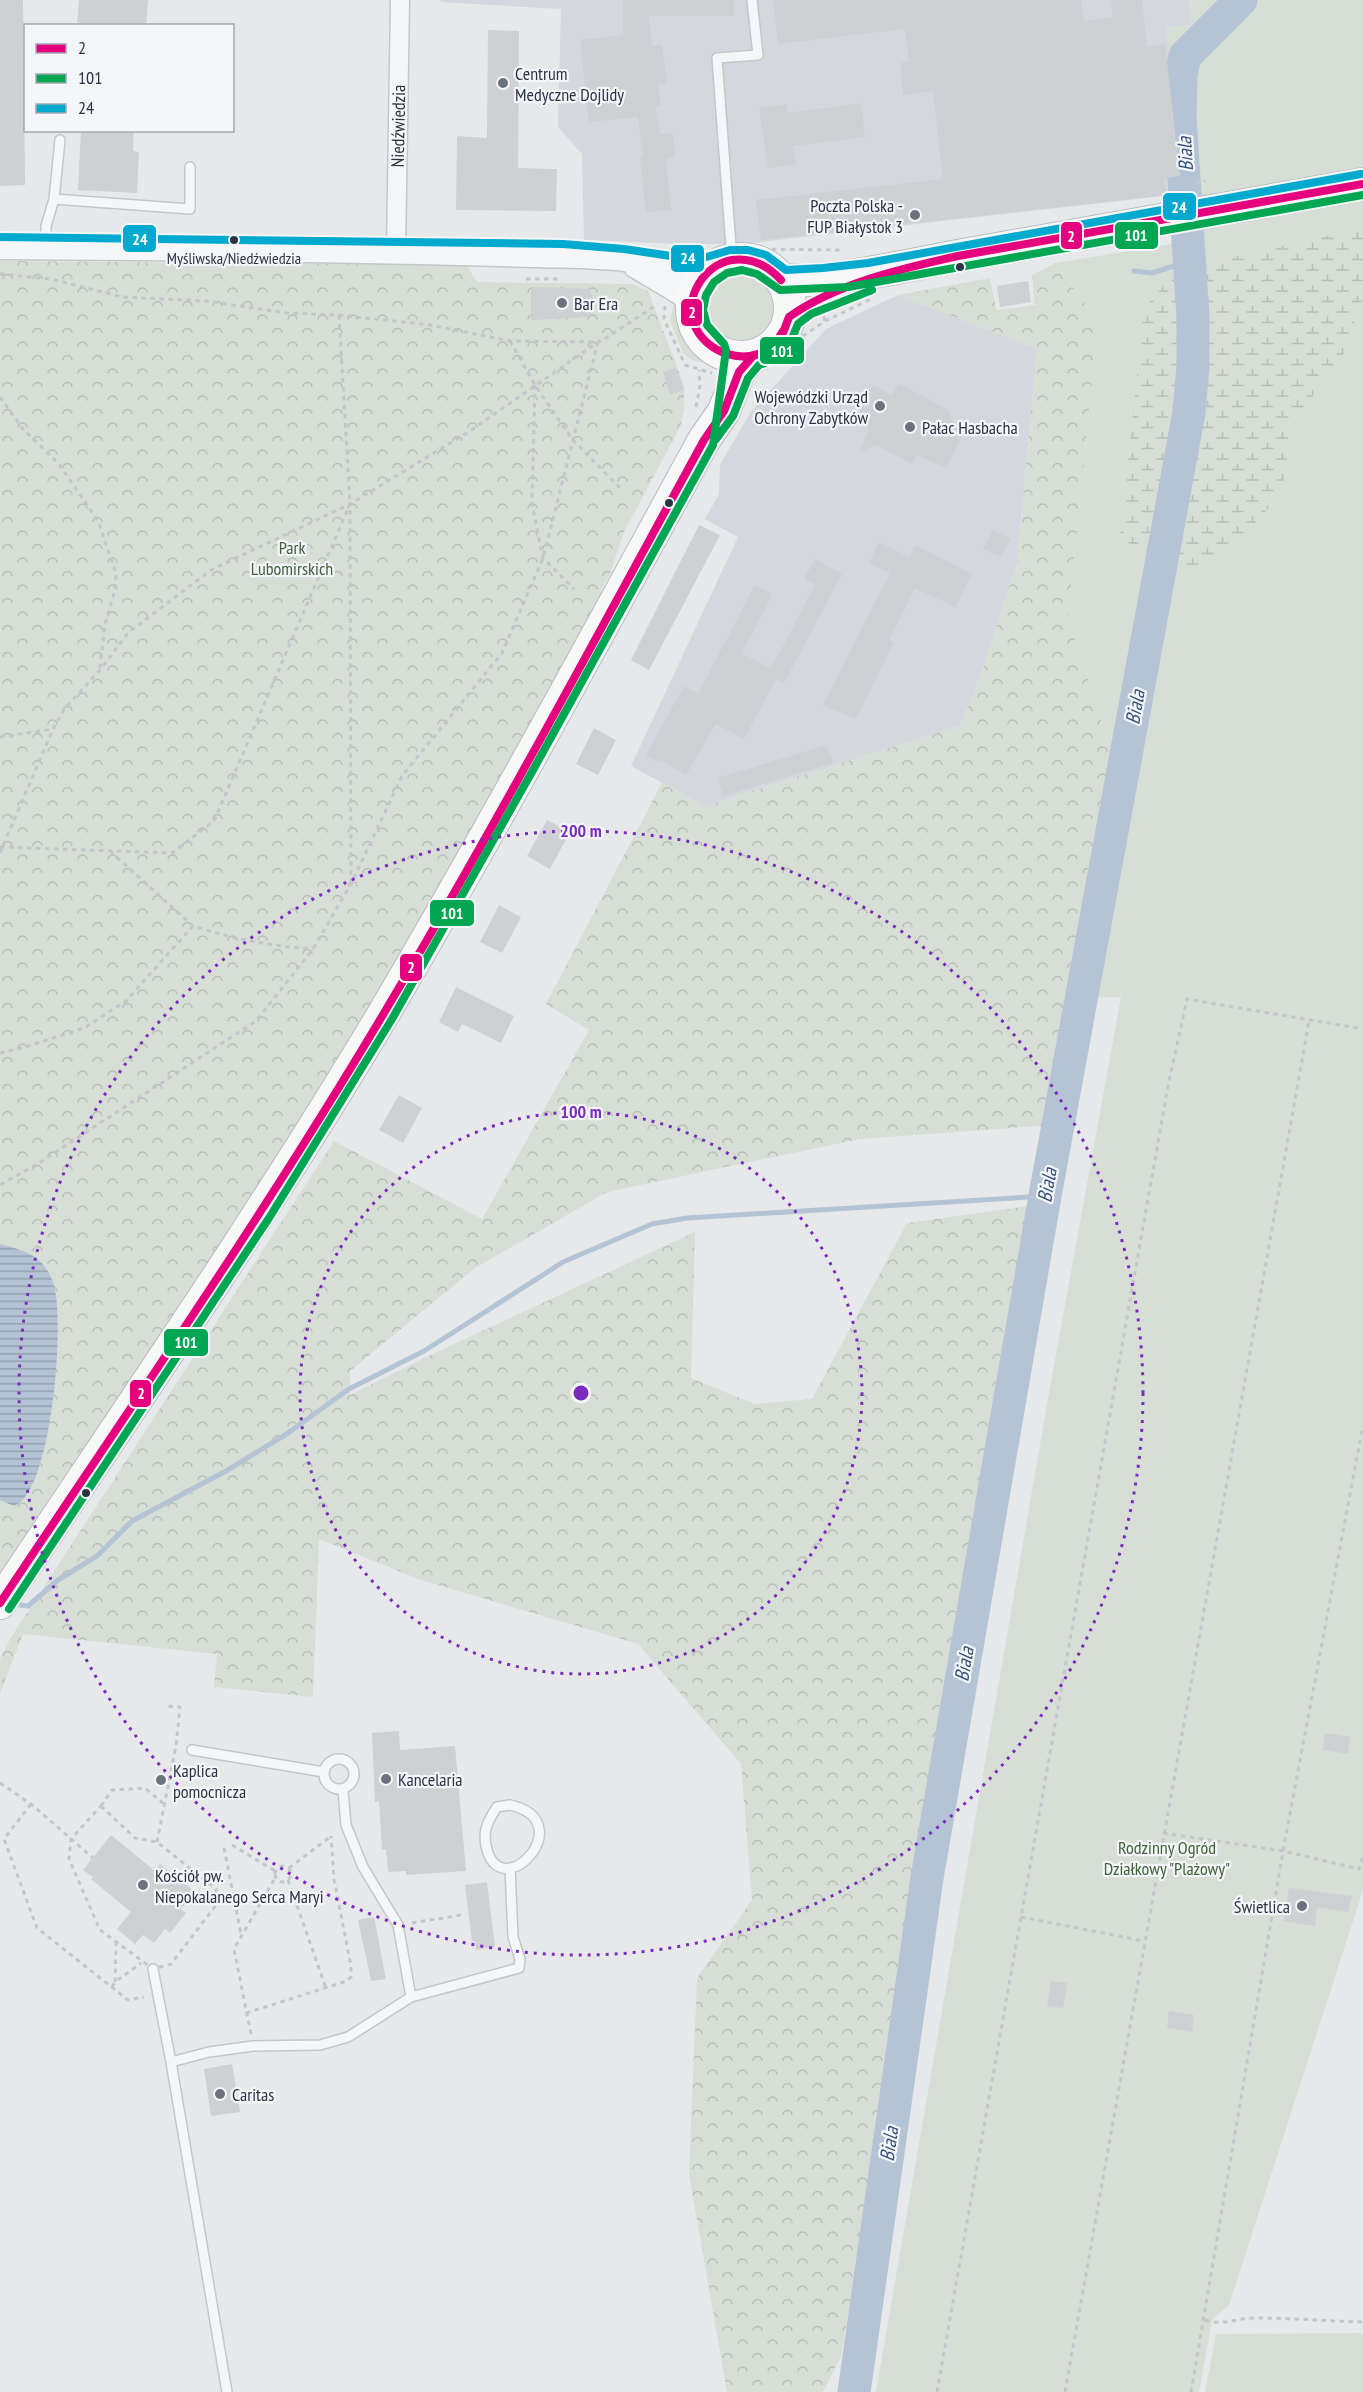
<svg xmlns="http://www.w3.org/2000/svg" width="1363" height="2392" font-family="'PT Sans Narrow',sans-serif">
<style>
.built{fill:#d4d7dd}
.green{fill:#d6ded6}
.forest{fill:url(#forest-crowns)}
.wetland{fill:url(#wetland-marsh)}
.water{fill:url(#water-rules)}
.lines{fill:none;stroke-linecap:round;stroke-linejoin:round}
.stream{stroke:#b4c4d5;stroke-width:5}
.river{stroke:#b4c4d5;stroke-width:33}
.building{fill:#ced0d3}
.service-casing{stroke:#c4c6c8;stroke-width:12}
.minor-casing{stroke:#c4c6c8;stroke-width:21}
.tertiary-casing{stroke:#c4c6c8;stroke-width:27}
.trunk-casing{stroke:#b8bbbf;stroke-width:34}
.path{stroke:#c5c6ca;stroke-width:3;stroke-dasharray:4.5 4.5;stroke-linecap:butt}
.service{stroke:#f5f6f7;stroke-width:9}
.minor{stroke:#f5f6f7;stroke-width:18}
.tertiary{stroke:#f5f6f7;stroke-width:24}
.trunk{stroke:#f8f8f8;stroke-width:32}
.bus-1-casing{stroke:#f4f6f9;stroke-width:12}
.bus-2-casing{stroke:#f4f6f9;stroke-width:12}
.bus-3-casing{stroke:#f4f6f9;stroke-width:12}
.bus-1{stroke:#e5007d;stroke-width:8}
.bus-2{stroke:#00a651;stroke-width:8}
.bus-3{stroke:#00a9ce;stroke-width:8}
.ring{fill:none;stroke:#7b2cbf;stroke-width:3;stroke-dasharray:3 6}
.poi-dot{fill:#6c737f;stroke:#f4f6f9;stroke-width:2}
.bus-dot{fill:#2b3445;stroke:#f4f6f9;stroke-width:2}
.labels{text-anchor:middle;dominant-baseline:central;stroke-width:4.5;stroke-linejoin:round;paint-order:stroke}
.bus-label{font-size:16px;fill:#2b3445;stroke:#f4f6f9}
.poi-label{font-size:18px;fill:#2b3445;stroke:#f4f6f9;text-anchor:start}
.street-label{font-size:18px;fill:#2b3445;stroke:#f4f6f9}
.park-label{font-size:18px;fill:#3f6138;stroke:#f4f6f9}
.water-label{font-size:20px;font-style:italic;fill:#34527a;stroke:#f4f6f9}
.centre{fill:#7b2cbf;stroke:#f4f6f9;stroke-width:3}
.ring-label{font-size:18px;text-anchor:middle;font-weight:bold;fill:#7b2cbf;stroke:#f4f6f9;stroke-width:4.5;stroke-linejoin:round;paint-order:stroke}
.line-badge{stroke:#f4f6f9;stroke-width:2}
.badge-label{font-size:16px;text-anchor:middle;font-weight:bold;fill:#fff}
</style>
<defs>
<pattern id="forest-crowns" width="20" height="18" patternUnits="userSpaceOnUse" patternTransform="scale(1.5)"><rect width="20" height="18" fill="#d6ded6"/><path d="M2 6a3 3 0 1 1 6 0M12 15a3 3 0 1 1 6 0" fill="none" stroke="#b8bfb9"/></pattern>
<pattern id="wetland-marsh" width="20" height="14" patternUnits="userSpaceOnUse" patternTransform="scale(1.5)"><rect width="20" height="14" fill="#d6ded6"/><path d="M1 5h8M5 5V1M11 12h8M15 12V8" fill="none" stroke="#b8bfb9"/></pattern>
<pattern id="water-rules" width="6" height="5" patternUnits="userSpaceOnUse" patternTransform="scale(1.5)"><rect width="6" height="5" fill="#b4c4d5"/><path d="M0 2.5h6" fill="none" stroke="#93a0af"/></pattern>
</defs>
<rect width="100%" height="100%" fill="#e6e8ea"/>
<!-- built -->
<path class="built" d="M441 0H1189L1192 25 1167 27 1181 194 742 244H681L584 240 582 154 558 127 561 9 440 2Z
M898 295 1037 349 1017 562 982 672 960 726 705 806 631 766 738 537 705 519 719 494 720 465 750 413 826 329Z"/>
<!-- green -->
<path class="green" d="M1189 0H1363V1890L1229 2305 1212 2320 1199 2392H876L1049 1393 1121 997 1073 998 1114 761 1068 617 1098 323 1056 263 1184 242 1167 27 1192 25Z
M708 309a34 34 0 1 1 68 0a34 34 0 1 1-68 0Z
M674 302 681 307 684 320 700 354 702 363 690 359 683 353 670 321Z
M1363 2333V2392H1205L1216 2334Z"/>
<!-- forest -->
<path class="forest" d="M0 261 466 265 477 282 632 284 648 291 684 385V408L681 425 623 534 611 572 600 591 605 594 372 1008 146 1362 4 1574 0 1571Z
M1056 263 1098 323 1068 617 1114 761 1051 1125 860 1139 607 1192 475 1268 350 1371V1395L420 1360 695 1232 691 1378 754 1404 812 1399 907 1223 1042 1204 841 2356 823 2392H727L689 2174 697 1978 752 1900 741 1764 638 1644 421 1580 319 1539 313 1697 214 1687 217 1654 23 1634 0 1693V1659L10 1639 334 1141 482 1219 589 1030 546 1004 662 783 705 806 960 726 982 672 1017 562 1037 349 898 295 990 278 996 310 1035 305 1032 275Z"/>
<!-- wetland -->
<path class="wetland" d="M1358 229 1363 236V298L1339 366 1292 420 1282 494 1253 525 1196 574 1120 539 1144 308 1178 269Z"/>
<!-- water -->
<path class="water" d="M0 1244C25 1251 43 1255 53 1282 66 1317 52 1494 14 1506L0 1500Z"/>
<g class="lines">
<!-- stream -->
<path class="stream" d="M1134 271 1152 273 1189 261
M20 1605 28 1606 58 1580 97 1556 132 1521 226 1471 285 1435 349 1389 424 1351 563 1262 652 1224 687 1218 1045 1196"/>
<!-- river -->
<path class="river" d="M854 2392 927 1878 1045 1196 1189 412 1193 366V318L1180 116 1181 74 1185 56 1241 0"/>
</g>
<!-- building -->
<path class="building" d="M0 0H23L25 185 0 186Z
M79 0H148L146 26H77Z
M623 0H734V16H649L652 46 662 45 667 83 658 84 661 105 655 106 660 134 673 133 675 157 666 158 671 210 646 212 640 158 643 157 638 117 589 122 580 40 623 35Z
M773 0H1081L1084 21 1113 17 1111 0H1142L1147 47 1165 44 1180 176 1164 178 1166 195 761 240 756 200 943 179 933 91 903 95 900 63 909 62 905 29 778 44Z
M488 30 519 31 518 168 557 169 556 211 456 210 457 136 487 138Z
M861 103 865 137 793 146 796 164 768 168 759 108 787 104 788 113Z
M81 130H134L133 151 139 152 137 193 78 190Z
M1028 281 1031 302 1000 307 997 286Z
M531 287 589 289 593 298V308L589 317 531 320Z
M676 368 684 390 670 395 663 372Z
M901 384 948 410 956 428 964 432 946 468 917 455 912 464 876 445 860 452 869 428 855 421 873 385 892 395 897 386Z
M699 525 720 535 649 670 631 660Z
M993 530 1010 539 1001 557 983 549Z
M879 542 909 557 915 545 972 574 955 607 915 588 889 640 894 642 856 719 823 705 890 573 869 563Z
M815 559 842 574 784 683 776 679 744 739 716 724 686 775 661 760 659 763 646 755 684 686 698 694 755 585 773 594 742 653 771 669 815 585 804 579Z
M594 728 616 740 598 775 576 764Z
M827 745 833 763 723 796 718 778Z
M547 820 570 832 550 869 527 856Z
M499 905 521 917 502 953 480 942Z
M456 987 514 1016 501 1043 462 1024 458 1032 439 1022Z
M399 1095 422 1108 403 1143 379 1130Z
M399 1731 400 1750 455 1746 466 1871 406 1875V1871L388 1872 386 1849 382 1850 379 1801 375 1802 372 1733Z
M1325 1733 1350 1737 1348 1754 1323 1750Z
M111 1835 155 1871 160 1864 195 1892 181 1909 186 1913 170 1933 165 1929 154 1943 143 1935 135 1944 117 1929 131 1912 91 1879 93 1877 83 1870Z
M487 1882 495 1947 476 1950 475 1941H472L465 1885Z
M1289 1888 1352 1896 1348 1912 1317 1907 1315 1926 1284 1921Z
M374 1917 386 1979 371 1981 358 1920Z
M1051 1981 1067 1983 1063 2008 1047 2006Z
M1169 2011 1194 2015 1192 2032 1167 2028Z
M232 2064 240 2112 211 2116 204 2069Z"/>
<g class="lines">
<defs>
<path id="service" d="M54 199 190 209V167
M46 247V226L54 199 60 140
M732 260 717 58 758 55 752 0
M192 1750 324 1772
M324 1774a15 15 0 1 1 30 0a15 15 0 1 1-30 0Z
M510 1805C581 1821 503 1905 487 1850 482 1832 487 1822 497 1807Z
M153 1969 171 2062 227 2392
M411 1997 519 1968 520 1959 513 1937 510 1868
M171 2062 209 2052 253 2046 320 2045 348 2037 411 1997 398 1925 363 1867 346 1825 343 1790"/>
<path id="minor" d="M396 252 400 0"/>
<path id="tertiary" d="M0 247C180 248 360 250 539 255 568 256 597 256 625 259 653 263 682 272 710 270
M636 266 683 294 692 306"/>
<path id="trunk" d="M692 308a49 49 0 1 1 98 0a49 49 0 1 1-98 0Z
M781 280C836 283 903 266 958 256L1363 184
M0 1603C130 1408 264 1214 384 1013 495 824 599 632 704 440L724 411 739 372 753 356"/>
</defs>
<!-- service casing -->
<use href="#service" class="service-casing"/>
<!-- minor casing -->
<use href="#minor" class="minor-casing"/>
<!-- tertiary casing -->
<use href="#tertiary" class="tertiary-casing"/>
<!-- trunk casing -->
<use href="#trunk" class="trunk-casing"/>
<!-- path -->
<path class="path" d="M1195 183 1205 181
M745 249 843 250
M0 274 51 279 122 297 206 301 287 313 339 315 430 325 510 341 598 342 543 558 502 653 402 776 351 884 313 949 256 1021 39 1163 0 1185
M526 279H559
M665 306 664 319 685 365 712 373
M339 315 350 504
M825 321 871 299
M510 341 535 385 572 439 620 488
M778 362 800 338 825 321 820 304
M535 385 532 504 543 558 574 589
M0 397 23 429 59 464 98 521 116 573 115 590 105 624 100 668
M696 407 700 386 699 370
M0 737 53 729
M0 847 172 853 214 821 350 504 351 884
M110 851 193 926
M0 853 53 729 65 708 100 670 128 633 211 570 350 504 470 431 598 342 606 338 658 304
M0 1053 25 1047 84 1028 126 1001 193 926C234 939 270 946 313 949
M0 1783 31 1804 93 1858
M31 1804 4 1839 37 1928 128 2000 144 1997
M101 1806 135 1838 157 1842 216 1889 217 1904 171 1964 153 1969 100 1930 69 1859 71 1839Z
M101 1806 112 1790 145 1788 164 1804
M1163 1833 1283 1851 1359 1869 1363 1857
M157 1842 176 1746 180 1707 165 1706
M232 1845 275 1871
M224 1848 241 1934
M275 1874a8 8 0 1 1 16 0a8 8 0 1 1-16 0Z
M289 1868 330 1837
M288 1880 326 1988
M1021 1917 1144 1941
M412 1923 461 1915
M115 1982 116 1942
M112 1987 115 1982 141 1963
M246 2013 347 1981 351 1977V1966L334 1879 331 1836
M251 2034 234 1949 275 1878
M1205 2320C1224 2326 1236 2318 1255 2318 1291 2318 1327 2321 1363 2322
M937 2392 1168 1086 1187 999 1363 1029
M1065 2392 1309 1021
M1191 2392 1283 1851 1363 1425"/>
<!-- service -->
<use href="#service" class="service"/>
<!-- minor -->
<use href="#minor" class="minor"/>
<!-- tertiary -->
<use href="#tertiary" class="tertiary"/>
<!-- trunk -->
<use href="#trunk" class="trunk"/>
<defs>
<path id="bus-1" d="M781 280C768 266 752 257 732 260 704 265 684 297 694 324 705 353 746 367 771 347 777 342 781 334 785 328
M789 317C835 284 903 268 958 256L1363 184
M0 1603C130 1408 264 1215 384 1013 496 825 599 632 704 440L724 411 739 372 753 356 764 352 777 341 783 333 789 317"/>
<path id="bus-2" d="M716 439 733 416 748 378 759 365 770 361 785 348 792 338 798 324 811 314 872 290
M9 1609 269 1218 392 1019 533 770 713 445 726 350 724 344 707 325 703 310 706 295 714 282 727 273 742 270 757 274 780 290 848 287 1363 195"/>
<path id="bus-3" d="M0 237 563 244 624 249 691 259 703 258 730 250H748L766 255 786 270 823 268 868 263 1361 174"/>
</defs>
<!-- bus-1 casing -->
<use href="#bus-1" class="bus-1-casing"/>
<!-- bus-2 casing -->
<use href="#bus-2" class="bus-2-casing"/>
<!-- bus-3 casing -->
<use href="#bus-3" class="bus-3-casing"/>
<!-- bus-1 -->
<use href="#bus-1" class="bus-1"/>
<!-- bus-2 -->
<use href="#bus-2" class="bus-2"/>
<!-- bus-3 -->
<use href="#bus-3" class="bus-3"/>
</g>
<!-- distance rings -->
<g class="ring">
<circle cx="581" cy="1393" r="281"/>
<circle cx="581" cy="1393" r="562"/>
</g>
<!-- markers -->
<g class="poi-dot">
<circle cx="503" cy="83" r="6"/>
<circle cx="915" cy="215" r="6"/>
<circle cx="562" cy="303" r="6"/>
<circle cx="880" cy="406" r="6"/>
<circle cx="910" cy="427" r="6"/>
<circle cx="386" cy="1779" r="6"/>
<circle cx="161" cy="1780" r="6"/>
<circle cx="143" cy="1885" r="6"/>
<circle cx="1302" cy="1906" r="6"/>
<circle cx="220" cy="2094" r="6"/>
</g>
<g class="bus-dot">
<circle cx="234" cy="240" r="5"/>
<circle cx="960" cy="267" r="5"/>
<circle cx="669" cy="503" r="5"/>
<circle cx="86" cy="1493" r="5"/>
</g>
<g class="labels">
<!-- bus labels -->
<g class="bus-label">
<text x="234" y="258">Myśliwska/Niedźwiedzia</text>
</g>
<!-- poi labels -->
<g class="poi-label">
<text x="515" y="73">Centrum<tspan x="515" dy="21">Medyczne Dojlidy</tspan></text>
<text x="903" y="205" text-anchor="end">Poczta Polska -<tspan x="903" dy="21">FUP Białystok 3</tspan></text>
<text x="574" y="303">Bar Era</text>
<text x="868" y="396" text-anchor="end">Wojewódzki Urząd<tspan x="868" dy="21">Ochrony Zabytków</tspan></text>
<text x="922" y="427">Pałac Hasbacha</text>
<text x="173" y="1770">Kaplica<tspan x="173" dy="21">pomocnicza</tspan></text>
<text x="398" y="1779">Kancelaria</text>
<text x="155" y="1875">Kościół pw.<tspan x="155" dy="21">Niepokalanego Serca Maryi</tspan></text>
<text x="1290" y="1906" text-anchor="end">Świetlica</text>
<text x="232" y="2094">Caritas</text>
</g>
<!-- street labels -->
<g class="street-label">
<text transform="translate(398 126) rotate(-89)">Niedźwiedzia</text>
</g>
<!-- park labels -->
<g class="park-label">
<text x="292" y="547">Park<tspan x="292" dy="21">Lubomirskich</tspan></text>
<text x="1167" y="1847">Rodzinny Ogród<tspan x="1167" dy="21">Działkowy "Plażowy"</tspan></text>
</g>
<!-- water labels -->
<g class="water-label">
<text transform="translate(1185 154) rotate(-93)">Biala</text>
<text transform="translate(1135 707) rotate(-80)">Biala</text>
<text transform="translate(1047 1185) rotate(-80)">Biala</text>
<text transform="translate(964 1664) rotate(-80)">Biala</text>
<text transform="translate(889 2144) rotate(-82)">Biala</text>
</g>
</g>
<circle cx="581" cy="1393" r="9" class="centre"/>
<g class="ring-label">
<text x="581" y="837">200 m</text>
<text x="581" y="1118">100 m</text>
</g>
<g class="line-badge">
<rect x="1162" y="192" width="35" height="29" rx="6" fill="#00a9ce"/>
<rect x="1114" y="221" width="45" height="29" rx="6" fill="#00a651"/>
<rect x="1060" y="221" width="23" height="29" rx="6" fill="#e5007d"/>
<rect x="122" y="224" width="35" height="29" rx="6" fill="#00a9ce"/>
<rect x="670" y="244" width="35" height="29" rx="6" fill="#00a9ce"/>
<rect x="680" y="298" width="23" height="29" rx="6" fill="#e5007d"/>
<rect x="759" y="336" width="46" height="29" rx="6" fill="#00a651"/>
<rect x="429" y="899" width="46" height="28" rx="6" fill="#00a651"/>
<rect x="399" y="953" width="24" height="29" rx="6" fill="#e5007d"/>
<rect x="163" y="1328" width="46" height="29" rx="6" fill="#00a651"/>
<rect x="129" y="1379" width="23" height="29" rx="6" fill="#e5007d"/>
</g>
<g class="badge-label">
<text x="1179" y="213">24</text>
<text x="1136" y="241">101</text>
<text x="1071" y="242">2</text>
<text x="140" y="245">24</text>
<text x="688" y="264">24</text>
<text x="692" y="318">2</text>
<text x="782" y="357">101</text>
<text x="452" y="919">101</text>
<text x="411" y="973">2</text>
<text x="186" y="1348">101</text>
<text x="141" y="1399">2</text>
</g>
<!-- legend -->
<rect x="24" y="24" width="210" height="108" fill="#f4f6f9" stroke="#a4a8b1" stroke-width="1.5"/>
<rect x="36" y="44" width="30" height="9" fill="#e5007d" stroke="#a4a8b1" stroke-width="1.5"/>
<text x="78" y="54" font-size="18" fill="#2b3445">2</text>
<rect x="36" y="74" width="30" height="9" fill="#00a651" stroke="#a4a8b1" stroke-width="1.5"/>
<text x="78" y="84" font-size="18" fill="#2b3445">101</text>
<rect x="36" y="104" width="30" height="9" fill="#00a9ce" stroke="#a4a8b1" stroke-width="1.5"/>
<text x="78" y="114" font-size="18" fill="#2b3445">24</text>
</svg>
